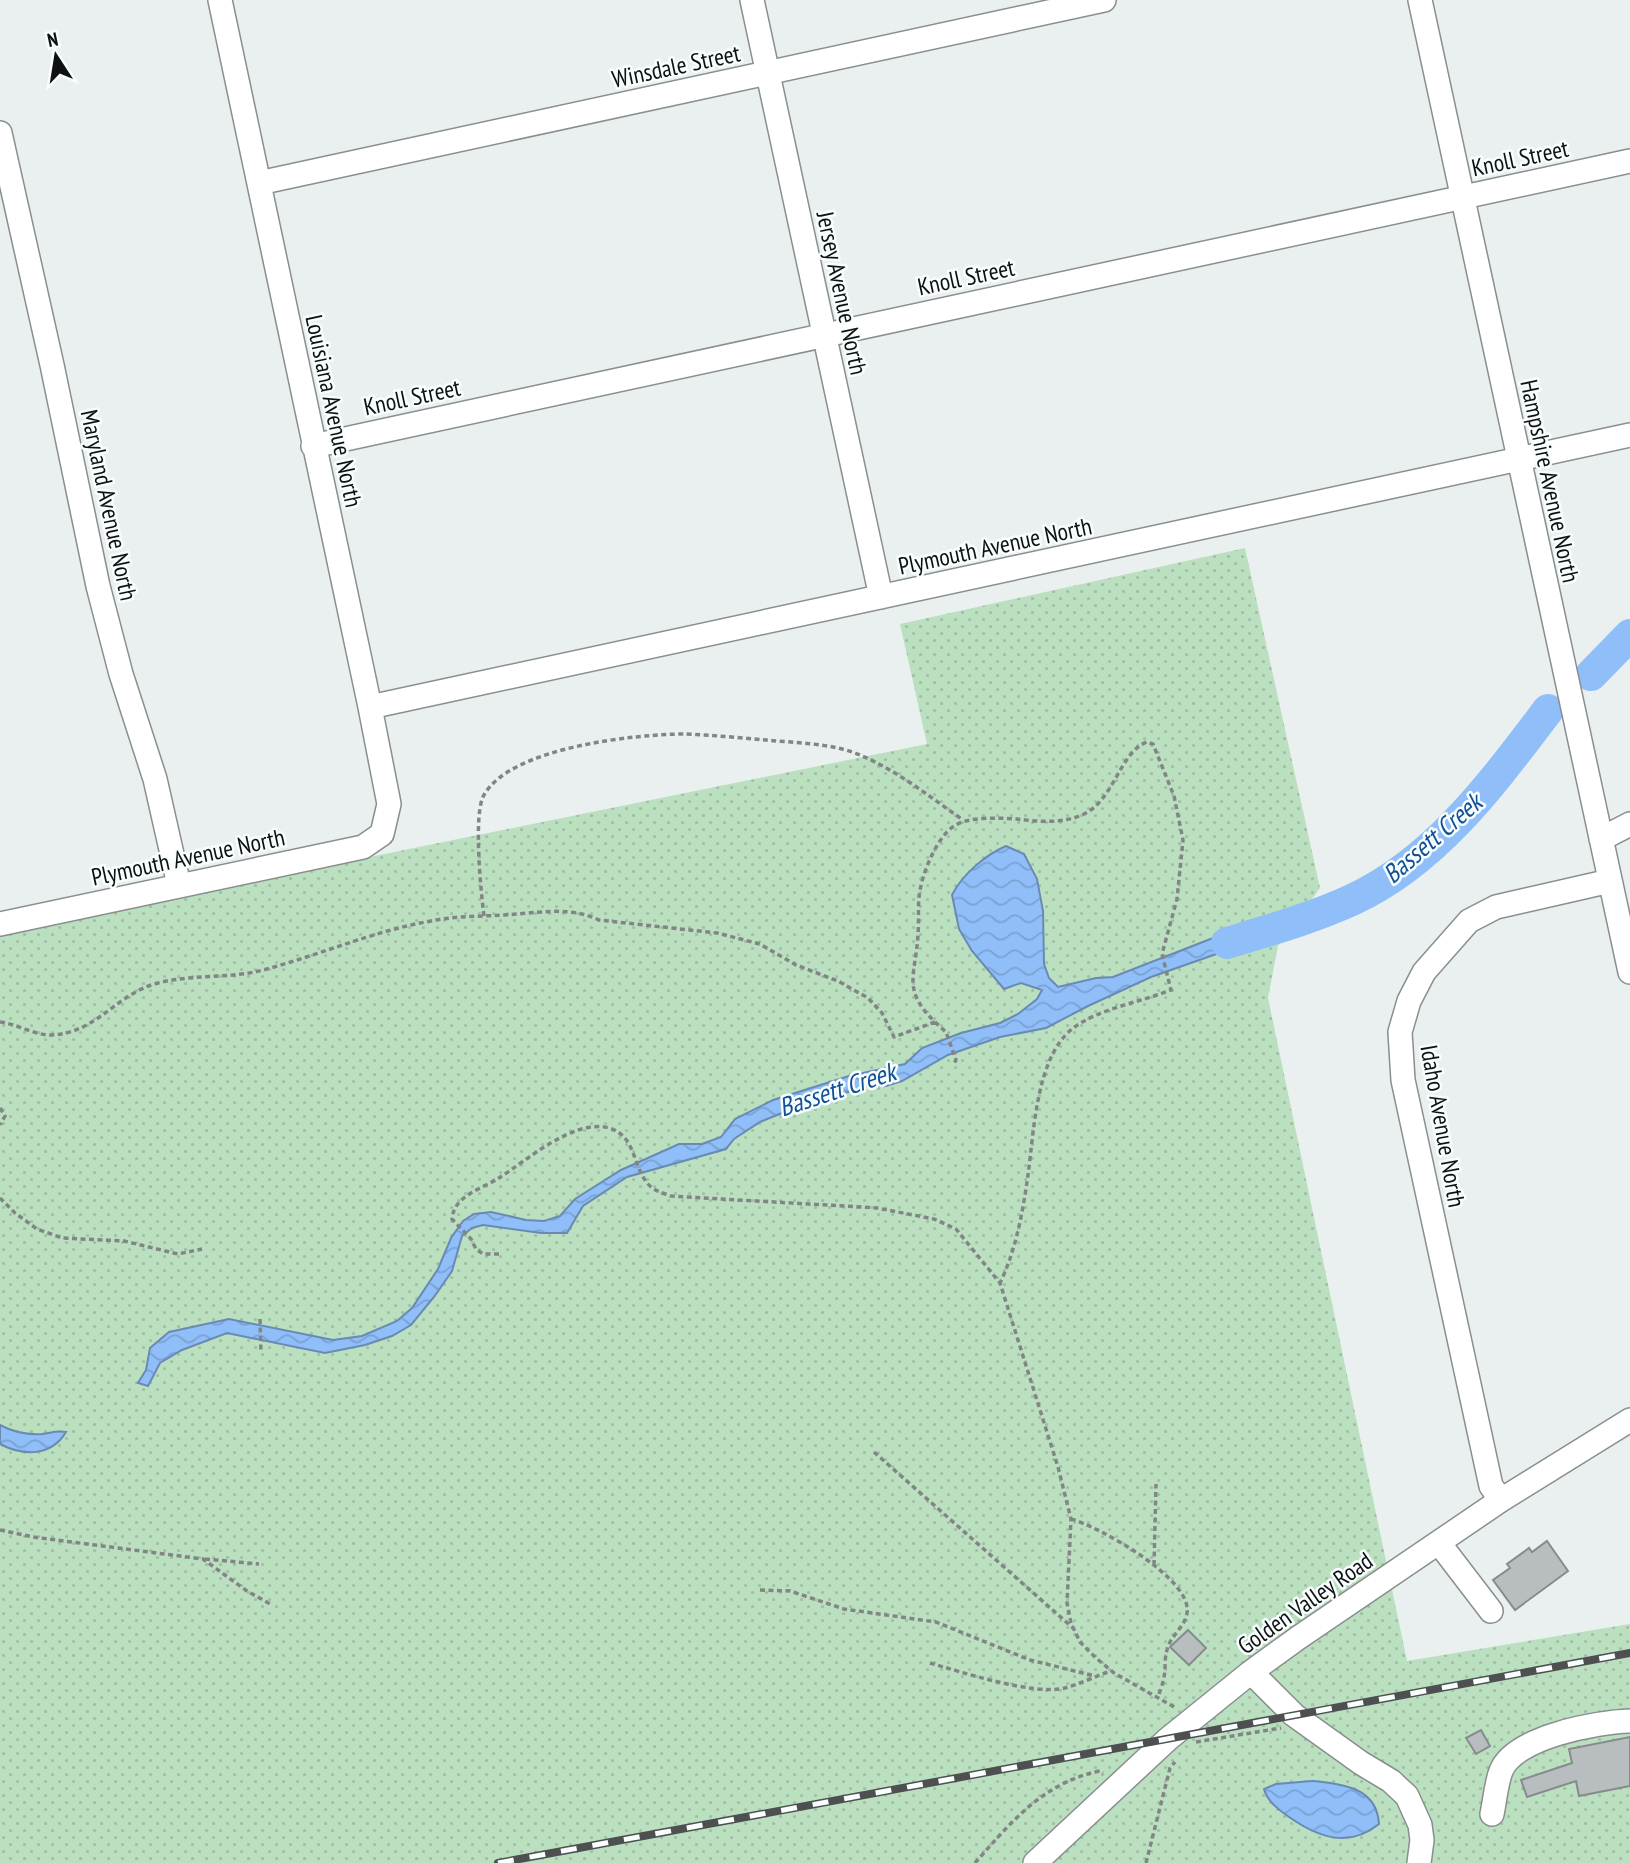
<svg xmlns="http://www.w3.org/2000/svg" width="1630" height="1863" font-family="'PT Sans Narrow',sans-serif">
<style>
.grass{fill:url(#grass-dots)}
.water{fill:url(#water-waves);stroke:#698ab3;stroke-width:2}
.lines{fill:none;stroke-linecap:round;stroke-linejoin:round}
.river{stroke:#8fbef9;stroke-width:32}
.building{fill:#b8bdbf;stroke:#878b8e;stroke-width:2}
.minor-casing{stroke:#898e8e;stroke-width:26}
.path{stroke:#818585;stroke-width:3.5;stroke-dasharray:5 3.5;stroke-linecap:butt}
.minor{stroke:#fff;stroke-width:23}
.rail-casing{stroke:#4d4f50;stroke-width:8}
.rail{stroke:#f8fdfe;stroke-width:5;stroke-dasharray:16;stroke-linecap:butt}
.labels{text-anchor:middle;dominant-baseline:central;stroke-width:5;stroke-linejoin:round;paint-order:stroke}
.street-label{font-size:24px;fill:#0f1011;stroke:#f8fdfe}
.water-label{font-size:26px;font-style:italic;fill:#105094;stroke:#f8fdfe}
</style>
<defs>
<pattern id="grass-dots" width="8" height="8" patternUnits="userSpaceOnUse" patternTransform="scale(1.75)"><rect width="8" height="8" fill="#bbe0c0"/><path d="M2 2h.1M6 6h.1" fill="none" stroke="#a0bfa4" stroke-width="1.8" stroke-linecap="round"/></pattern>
<pattern id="water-waves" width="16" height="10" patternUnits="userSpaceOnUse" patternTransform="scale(1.75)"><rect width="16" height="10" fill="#8fbef9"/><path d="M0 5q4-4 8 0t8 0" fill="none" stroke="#7aa2d4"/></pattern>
</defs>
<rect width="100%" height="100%" fill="#eaf0f0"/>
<!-- grass -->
<path class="grass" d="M1245 548 1320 888 1278 946 1268 998 1407 1661 1630 1624V1863H0V932L927 744 900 624Z"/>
<!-- water -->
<path class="water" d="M1006 846 1024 854 1037 879 1043 911 1044 964 1049 978 1058 987 1096 978 1113 977 1213 938 1268 924 1269 944 1225 951 1151 977 1088 1006 1046 1028 1000 1037 948 1055 902 1081 886 1086H868L792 1109 760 1122 734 1139 726 1149 627 1177 583 1206 567 1233H541L483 1225 472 1228 462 1236 452 1271 434 1297 411 1325 392 1336 365 1345 325 1353 227 1333 182 1350 160 1363 148 1386 138 1383 146 1370 150 1348 169 1332 229 1319 333 1340 362 1336 397 1321 412 1308 438 1269 451 1238 463 1221 474 1214 491 1212 526 1220 544 1221 560 1216 575 1199 621 1170 679 1144H702L721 1137 735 1119 773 1100 849 1076 905 1064 922 1048 961 1033 1000 1023 1018 1014 1037 999 1042 990 1021 983 1004 989 972 951 959 929 952 895C962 875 985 855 1006 846Z
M0 1425C13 1432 26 1435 42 1434 51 1433 56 1430 66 1432 51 1457 23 1456 0 1444Z
M1312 1781C1342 1784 1377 1787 1379 1824 1348 1849 1318 1837 1289 1817 1279 1810 1267 1801 1264 1789L1276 1784Z"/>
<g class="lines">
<!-- river -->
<path class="river" d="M1591 675 1630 635
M1227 943C1270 930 1313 918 1354 899 1437 860 1494 781 1548 710"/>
</g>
<!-- building -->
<path class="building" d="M1547 1541 1568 1571 1515 1610 1493 1580 1510 1568 1507 1564 1529 1548 1532 1552Z
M1188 1630 1206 1648 1189 1665 1170 1647Z
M1481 1730 1490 1746 1476 1754 1466 1738Z
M1630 1737V1786L1579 1796 1576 1781 1527 1797 1521 1780 1572 1763 1569 1749Z"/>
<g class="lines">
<defs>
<path id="minor" d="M752 0 881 597
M1420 0 1630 972
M0 133 52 365 98 586 121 674 155 779 179 885
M259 183 1104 0
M313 446 1630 161
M370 707 1630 435
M1601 839 1630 824
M0 924 363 847 382 834 389 804 370 707 220 0
M1501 1500 1491 1486 1403 1080 1400 1032 1409 1001 1424 972 1469 921 1496 907 1610 881
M1439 1543 1491 1611
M1251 1672 1294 1715 1361 1763 1391 1781 1407 1796 1420 1825 1422 1840 1419 1863
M1492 1814C1495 1800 1496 1784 1501 1771 1514 1737 1597 1722 1630 1721
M1035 1863 1168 1739 1251 1672 1298 1638 1501 1500 1630 1420"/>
</defs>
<!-- minor casing -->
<use href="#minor" class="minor-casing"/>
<!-- path -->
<path class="path" d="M484 916C481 893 473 813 484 795 511 747 636 734 686 734 713 735 740 738 766 740 796 743 832 743 860 755 898 771 930 797 963 820
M0 1022C17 1024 34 1035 51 1035 98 1033 115 994 158 983 193 974 229 979 263 970 320 955 373 931 431 921 459 915 487 917 516 914 545 912 571 907 599 920L717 933 760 944 796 965 838 981 868 998 882 1013 894 1037 935 1022C901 989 916 975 918 934 919 922 918 909 919 897 921 876 936 838 954 826 969 816 999 818 1017 819 1040 822 1065 824 1086 813 1115 797 1120 752 1147 742L1153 744 1174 796 1183 840 1177 899 1162 954 1171 990C1141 1002 1097 1009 1072 1029 1036 1058 1034 1132 1028 1175 1023 1211 1016 1250 1000 1283
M935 1022 946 1032 956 1060 953 1065
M0 1108 5 1116 0 1125
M0 1198 15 1213 37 1229 62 1238 124 1241 178 1254 202 1249
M499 1254H483L476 1249 471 1239 452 1219C454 1195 482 1189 499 1178 526 1161 574 1118 609 1128 636 1136 632 1165 648 1184 654 1191 663 1193 671 1196L877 1208 934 1219 956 1229 1000 1283 1058 1467 1071 1519 1067 1603 1071 1623 1080 1642 1096 1658 1114 1673 1176 1708
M260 1319 261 1352
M874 1452 1073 1628
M1071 1519C1098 1526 1193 1579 1187 1613 1185 1627 1170 1636 1167 1650 1164 1659 1166 1668 1164 1677 1163 1684 1160 1691 1158 1697
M0 1530 33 1537 203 1559 247 1591 272 1605
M205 1559 259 1564
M1154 1565 1156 1484
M760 1590 790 1591 844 1609 936 1622 1030 1660 1095 1676
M930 1663C961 1672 1035 1696 1065 1688 1080 1684 1096 1676 1111 1671
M1196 1742 1281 1728
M975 1863C1011 1822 1044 1782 1100 1771L1103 1773
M1146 1863 1170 1768 1175 1762"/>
<!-- minor -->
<use href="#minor" class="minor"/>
<defs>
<path id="rail" d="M498 1863 1630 1653"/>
</defs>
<!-- rail casing -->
<use href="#rail" class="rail-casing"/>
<!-- rail -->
<use href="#rail" class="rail"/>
</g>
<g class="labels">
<!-- street labels -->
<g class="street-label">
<text transform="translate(676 66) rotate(-12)">Winsdale Street</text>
<text transform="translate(1520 158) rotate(-12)">Knoll Street</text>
<text transform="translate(966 277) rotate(-12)">Knoll Street</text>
<text transform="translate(842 293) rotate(78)">Jersey Avenue North</text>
<text transform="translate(412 397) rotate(-12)">Knoll Street</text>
<text transform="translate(334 411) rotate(78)">Louisiana Avenue North</text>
<text transform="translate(1550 481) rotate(78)">Hampshire Avenue North</text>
<text transform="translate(109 505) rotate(78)">Maryland Avenue North</text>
<text transform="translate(995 546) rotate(-12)">Plymouth Avenue North</text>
<text transform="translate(188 857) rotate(-12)">Plymouth Avenue North</text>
<text transform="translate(1443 1126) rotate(80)">Idaho Avenue North</text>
<text transform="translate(1305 1603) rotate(-35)">Golden Valley Road</text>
</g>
<!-- water labels -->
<g class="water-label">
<text transform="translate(1432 838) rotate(-41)">Bassett Creek</text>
<text transform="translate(837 1089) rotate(-18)">Bassett Creek</text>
</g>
</g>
<!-- north arrow -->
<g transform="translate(56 56) rotate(348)" stroke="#f8fdfe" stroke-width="5" paint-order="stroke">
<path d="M0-5L12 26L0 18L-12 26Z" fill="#0f1011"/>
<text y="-10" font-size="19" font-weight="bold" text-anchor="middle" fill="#0f1011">N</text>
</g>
</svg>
